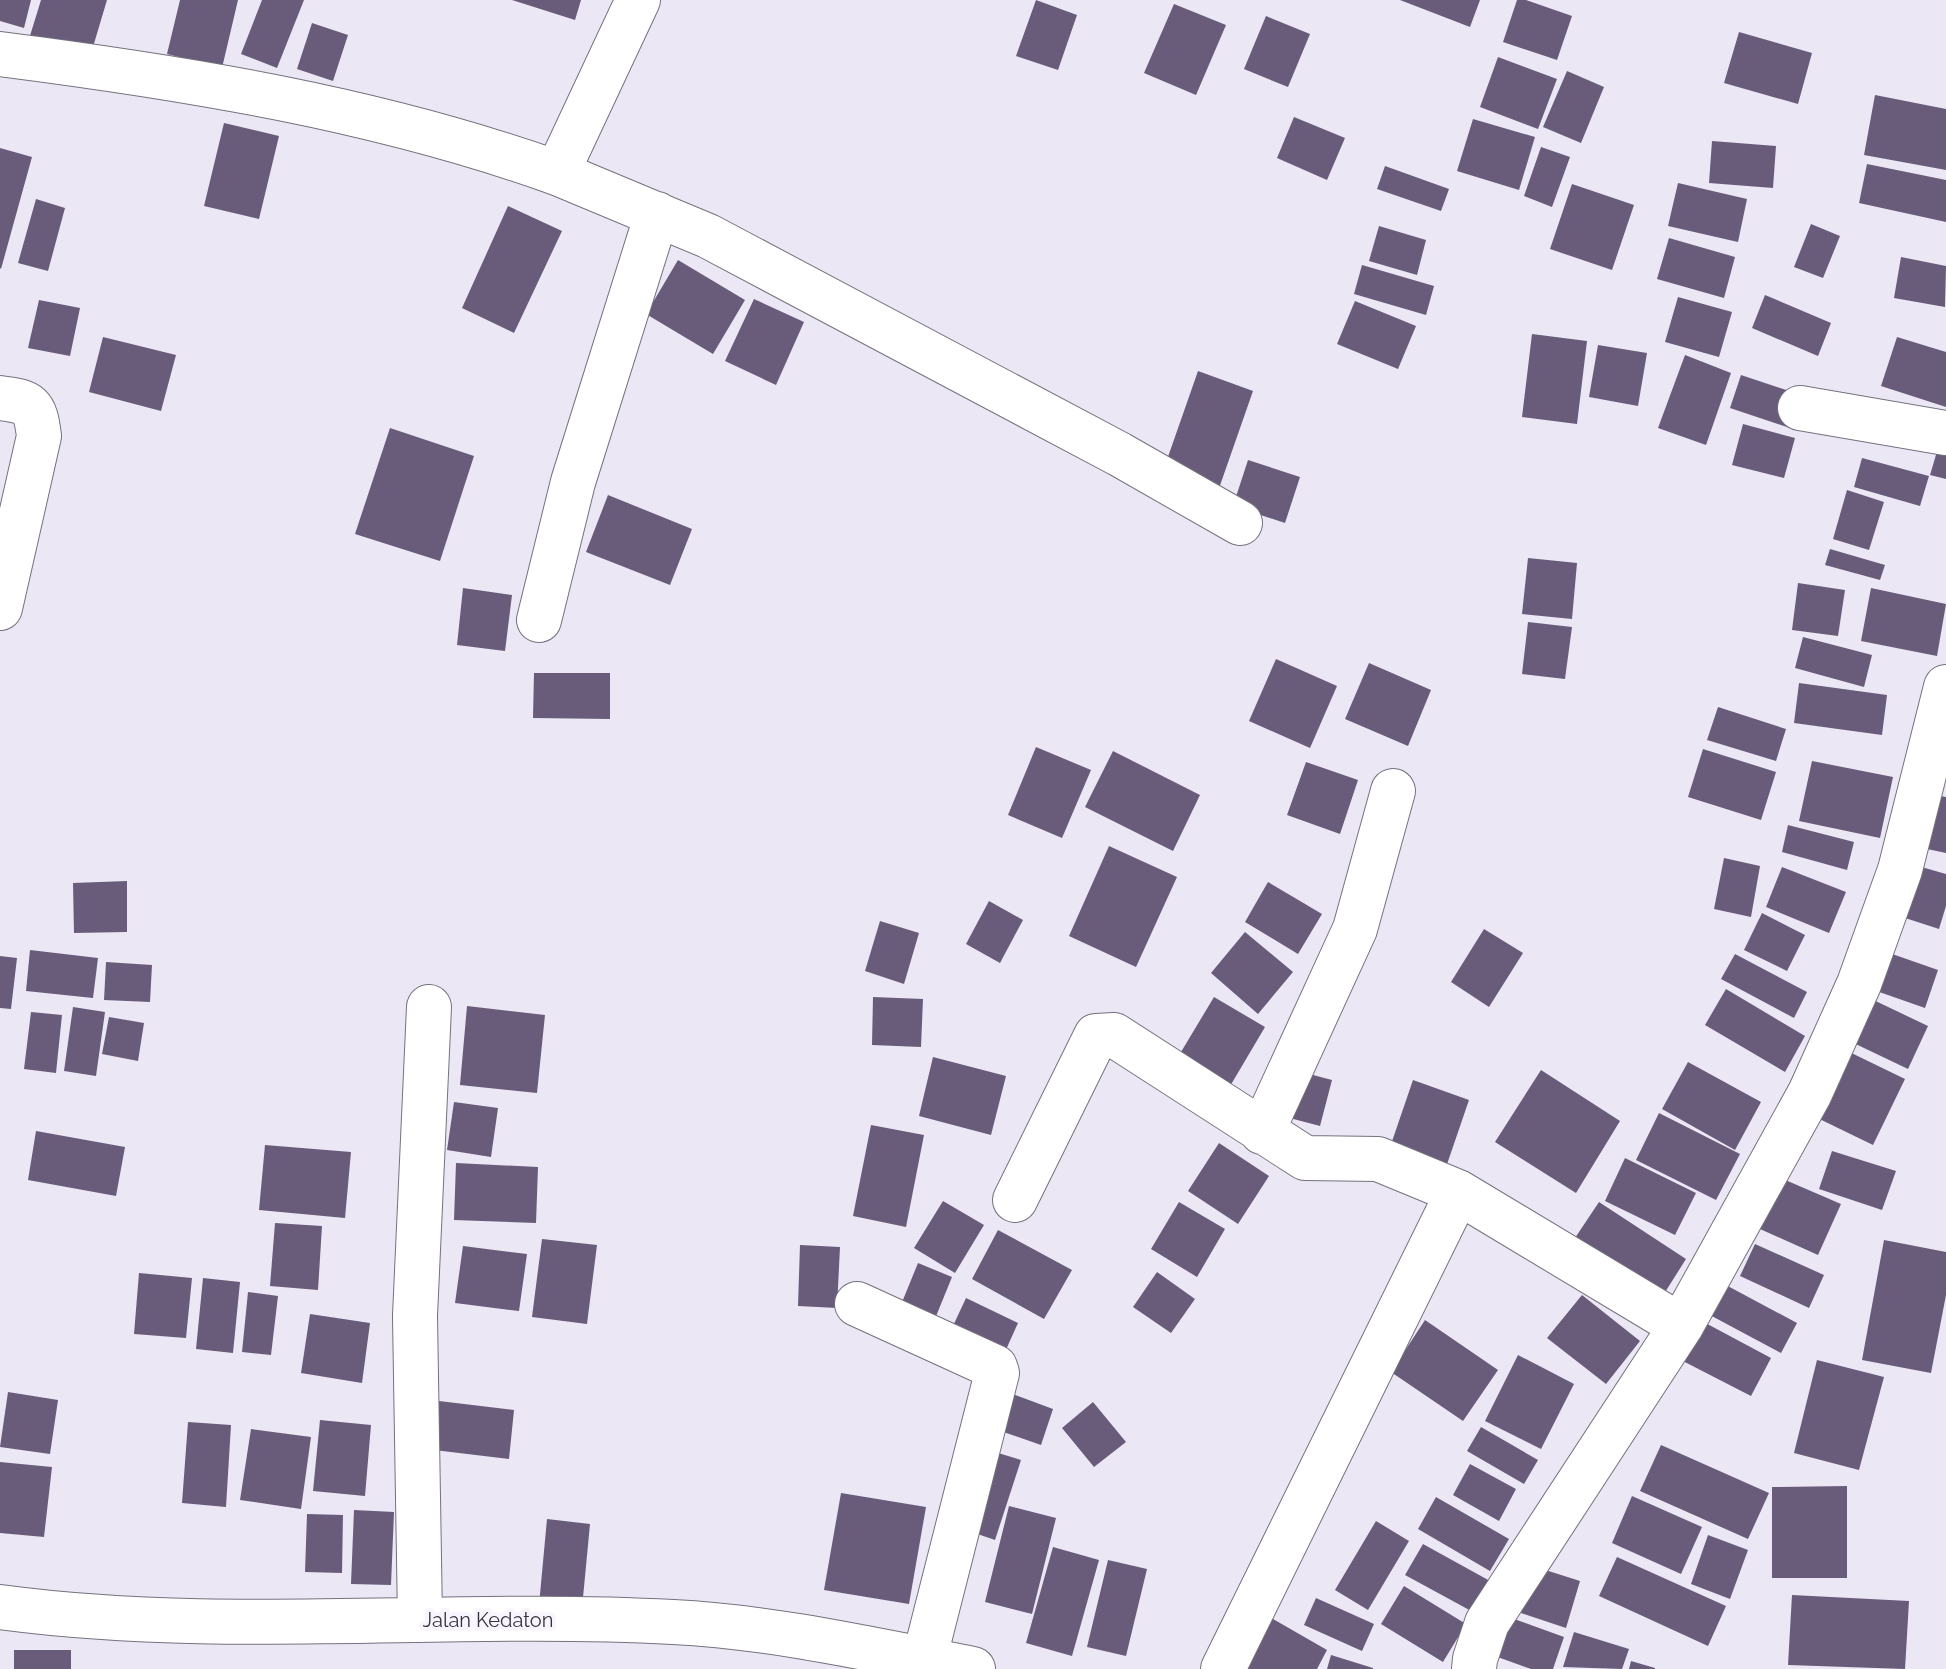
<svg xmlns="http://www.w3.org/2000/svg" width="1946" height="1669" font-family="Raleway,sans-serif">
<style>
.building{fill:#695c7b}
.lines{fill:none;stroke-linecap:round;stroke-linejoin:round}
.minor-casing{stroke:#75717d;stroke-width:46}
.tertiary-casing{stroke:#75717d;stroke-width:46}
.minor{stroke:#fff;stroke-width:44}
.tertiary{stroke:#fff;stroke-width:44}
.labels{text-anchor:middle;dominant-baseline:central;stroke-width:8;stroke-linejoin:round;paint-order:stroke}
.street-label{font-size:20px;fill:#37353b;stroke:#f8f5fe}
</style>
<rect width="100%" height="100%" fill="#ece7f5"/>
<!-- building -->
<path class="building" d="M0 0H31L24 28 0 21Z
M41 0H107L90 57 29 39Z
M180 0H238L222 68 167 54Z
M262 0H304L277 68 241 54Z
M512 0H581L575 20Z
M1036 0 1077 15 1058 70 1016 56Z
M1400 0H1480L1470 27Z
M1517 0H1526L1572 16 1557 60 1503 42Z
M1174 4 1226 25 1196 95 1144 73Z
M1266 16 1310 34 1288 87 1244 69Z
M312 23 348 35 333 81 297 69Z
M1739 32 1812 53 1798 104 1724 83Z
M1498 57 1557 79 1538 129 1480 107Z
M1567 71 1604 87 1581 143 1543 127Z
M1875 95 1946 109V170L1864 155Z
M1294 117 1345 138 1327 180 1277 158Z
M1473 119 1535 137 1519 190 1457 171Z
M224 123 279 136 259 219 204 206Z
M1712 141 1776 146 1773 188 1709 183Z
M1541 147 1570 157 1552 207 1524 196Z
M0 148 32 157 1 269 0 268Z
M1867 164 1946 180V222L1859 203Z
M1385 166 1449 189 1441 211 1377 189Z
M1678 183 1747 199 1738 242 1668 226Z
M1572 184 1634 205 1612 270 1550 249Z
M36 199 65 208 48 271 18 263Z
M508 206 562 231 514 333 462 308Z
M1811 224 1840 236 1823 278 1794 267Z
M1379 226 1426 240 1417 275 1369 261Z
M1669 238 1735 257 1724 298 1657 279Z
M1901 257 1946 266 1945 307 1894 298Z
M678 260 745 300 713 354 646 314Z
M1362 265 1434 286 1426 315 1354 294Z
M1765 295 1831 323 1818 356 1752 328Z
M1678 297 1732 312 1719 357 1665 342Z
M754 299 804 322 776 385 725 361Z
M39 300 80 308 70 356 28 348Z
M1355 301 1416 326 1398 369 1337 344Z
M1532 334 1587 341 1577 424 1522 417Z
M103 337 176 355 161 411 89 392Z
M1897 337 1946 352V407L1881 386Z
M1598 345 1647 353 1638 406 1589 397Z
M1685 355 1731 373 1706 445 1658 428Z
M1198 371 1253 391 1217 494 1162 474Z
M1741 375 1801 395 1790 428 1730 408Z
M1743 424 1795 438 1784 478 1732 465Z
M390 428 474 456 440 561 355 534Z
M1941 438 1946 439V479L1930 475Z
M1862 458 1929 476 1920 506 1854 487Z
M1248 460 1300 477 1285 523 1233 506Z
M1847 490 1884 502 1869 550 1833 539Z
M608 495 692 529 670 585 586 552Z
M1830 549 1885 565 1880 580 1825 565Z
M1528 558 1577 563 1572 619 1522 614Z
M1798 583 1845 590 1838 636 1792 630Z
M463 588 512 595 505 651 457 645Z
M1871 588 1946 604 1937 656 1861 641Z
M1528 622 1572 627 1565 679 1522 674Z
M1803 637 1872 655 1864 687 1795 668Z
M1276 659 1337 686 1310 748 1249 721Z
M1369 663 1431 690 1408 746 1345 719Z
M534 673H610V719L533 718Z
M1799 683 1887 695 1882 735 1794 723Z
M1718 707 1786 729 1776 761 1707 740Z
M1036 747 1091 770 1062 838 1008 815Z
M1703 749 1776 772 1761 820 1688 797Z
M1113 751 1200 795 1173 851 1085 807Z
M1812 761 1893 777 1880 838 1799 821Z
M1306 762 1358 780 1340 834 1287 815Z
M1924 793 1946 797V853L1913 846Z
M1788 825 1854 842 1847 870 1782 852Z
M1109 846 1177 877 1136 967 1069 936Z
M1724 858 1760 866 1751 917 1714 909Z
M1911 864 1946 874V906L1939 929 1896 915Z
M1782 867 1846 892 1829 933 1766 907Z
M127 881V932L74 933 73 883Z
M1268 882 1322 914 1298 954 1245 922Z
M989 901 1023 920 1000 963 966 944Z
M1762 913 1805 935 1787 971 1744 950Z
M880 921 919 933 904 984 865 971Z
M1484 929 1523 953 1489 1007 1451 982Z
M1245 932 1293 972 1258 1014 1211 973Z
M1878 949 1938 970 1925 1008 1865 987Z
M30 950 98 958 93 998 26 991Z
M1735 954 1807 992 1794 1018 1721 979Z
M0 956 17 958 11 1009 0 1008Z
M106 962 152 965 150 1002 104 1000Z
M1726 989 1805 1036 1785 1072 1705 1025Z
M1863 995 1928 1026 1908 1069 1843 1038Z
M873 997 923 999 921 1047 872 1045Z
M1214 997 1265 1027 1226 1093 1175 1062Z
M467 1006 545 1015 537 1093 460 1085Z
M73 1007 105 1012 96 1076 64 1071Z
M31 1012 62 1015 56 1073 24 1069Z
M109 1017 144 1023 138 1061 102 1054Z
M1835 1045 1905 1079 1873 1145 1803 1111Z
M933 1057 1006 1076 991 1135 919 1116Z
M1688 1062 1761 1102 1735 1150 1662 1109Z
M1294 1070 1332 1080 1320 1126 1282 1116Z
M1541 1070 1620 1121 1576 1193 1495 1142Z
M1413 1080 1469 1100 1444 1173 1388 1153Z
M454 1102 498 1108 491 1157 447 1150Z
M1659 1113 1740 1154 1716 1200 1636 1160Z
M871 1125 924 1135 906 1227 853 1216Z
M36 1131 125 1147 116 1196 28 1180Z
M1219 1143 1269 1176 1238 1224 1188 1191Z
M265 1145 351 1152 345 1218 259 1210Z
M1832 1151 1896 1171 1882 1210 1819 1189Z
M1625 1158 1696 1193 1675 1235 1605 1201Z
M456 1163 538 1167 536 1223 454 1220Z
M1783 1179 1841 1204 1818 1255 1760 1229Z
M943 1201 984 1225 955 1273 914 1248Z
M1179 1202 1225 1229 1197 1277 1151 1249Z
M1599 1202 1686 1259 1657 1305 1569 1247Z
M275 1223 322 1226 318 1290 270 1286Z
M998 1230 1072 1270 1044 1319 972 1279Z
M542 1239 597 1245 587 1324 532 1317Z
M1884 1240 1946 1252V1295L1931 1373 1862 1360Z
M1755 1244 1824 1275 1809 1308 1740 1276Z
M800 1245 840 1247 837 1308 798 1306Z
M463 1246 527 1254 519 1311 455 1303Z
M918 1263 952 1277 930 1331 896 1317Z
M1157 1272 1195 1299 1171 1333 1133 1307Z
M139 1273 192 1278 186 1338 134 1334Z
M203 1278 240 1282 233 1353 196 1349Z
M1724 1284 1797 1323 1781 1353 1708 1314Z
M248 1292 278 1296 271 1355 242 1352Z
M1582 1295 1640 1341 1606 1384 1547 1338Z
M966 1298 1018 1323 999 1365 946 1341Z
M310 1314 370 1323 362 1383 301 1373Z
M1698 1319 1771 1358 1751 1396 1677 1358Z
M1425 1320 1498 1370 1463 1421 1391 1372Z
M1518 1355 1574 1384 1541 1449 1485 1421Z
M1817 1360 1884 1377 1859 1470 1794 1453Z
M1002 1390 1053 1409 1041 1445 989 1427Z
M8 1392 58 1400 50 1454 0 1447Z
M439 1401 514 1410 509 1459 434 1450Z
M1093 1402 1126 1442 1094 1467 1062 1428Z
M320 1420 371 1425 365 1496 313 1491Z
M188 1422 231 1425 226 1507 182 1503Z
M1481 1427 1538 1460 1524 1484 1467 1451Z
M251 1429 311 1437 301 1509 240 1500Z
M1661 1445 1769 1493 1748 1539 1640 1491Z
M985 1449 1021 1460 995 1540 960 1528Z
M0 1462 52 1467 44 1537 0 1533Z
M1470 1464 1516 1489 1499 1521 1453 1495Z
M1847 1486V1578H1772V1487Z
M841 1493 926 1507 909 1604 824 1590Z
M1632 1496 1702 1527 1681 1574 1612 1543Z
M1436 1497 1509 1539 1490 1571 1418 1529Z
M1009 1506 1056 1518 1032 1614 985 1602Z
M354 1510 394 1512 391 1585 351 1584Z
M307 1514 343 1515 342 1573 305 1572Z
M547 1519 590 1524 582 1608 539 1605Z
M1376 1521 1409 1541 1368 1610 1335 1590Z
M1708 1535 1748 1550 1730 1599 1691 1584Z
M1423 1544 1490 1581 1473 1612 1405 1575Z
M1053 1547 1099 1560 1072 1656 1026 1643Z
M1617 1557 1726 1606 1708 1646 1599 1596Z
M1108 1560 1147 1569 1126 1656 1087 1647Z
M1536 1567 1580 1581 1566 1628 1521 1613Z
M1404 1586 1466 1624 1443 1662 1381 1624Z
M1792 1595 1909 1601 1905 1669 1788 1665Z
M1316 1598 1374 1624 1362 1651 1304 1625Z
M1259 1611 1327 1650 1317 1669H1226Z
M1506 1616 1564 1637 1553 1669H1531L1492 1655Z
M1574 1632 1629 1649 1622 1669 1563 1667Z
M14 1650H71V1669H14Z
M1331 1655 1373 1668V1669H1327Z
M1631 1661 1655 1668V1669H1629Z"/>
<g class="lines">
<defs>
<path id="minor" d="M0 54C188 78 378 109 557 173L638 0
M557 173 708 236 1119 454 1240 523
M0 398C31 402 35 404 39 436L0 608
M1800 408 1946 433
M539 620 573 482 657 214
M1262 1132 1355 929 1393 791
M1015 1200 1096 1036 1114 1035 1305 1158 1378 1159 1458 1192 1681 1326
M857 1304 995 1367 997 1373 924 1660
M420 1619 415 1316 429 1007
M1223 1669 1458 1192
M1474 1669 1475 1659 1487 1623 1681 1326 1810 1093 1859 984 1900 870 1946 687"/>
<path id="tertiary" d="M0 1607C223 1637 449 1610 673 1622 773 1627 874 1650 973 1669"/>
</defs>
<!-- minor casing -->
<use href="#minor" class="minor-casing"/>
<!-- tertiary casing -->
<use href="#tertiary" class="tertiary-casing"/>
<!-- minor -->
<use href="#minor" class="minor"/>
<!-- tertiary -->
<use href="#tertiary" class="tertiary"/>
</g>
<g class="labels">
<!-- street labels -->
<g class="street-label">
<text x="488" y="1620">Jalan Kedaton</text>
</g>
</g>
</svg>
